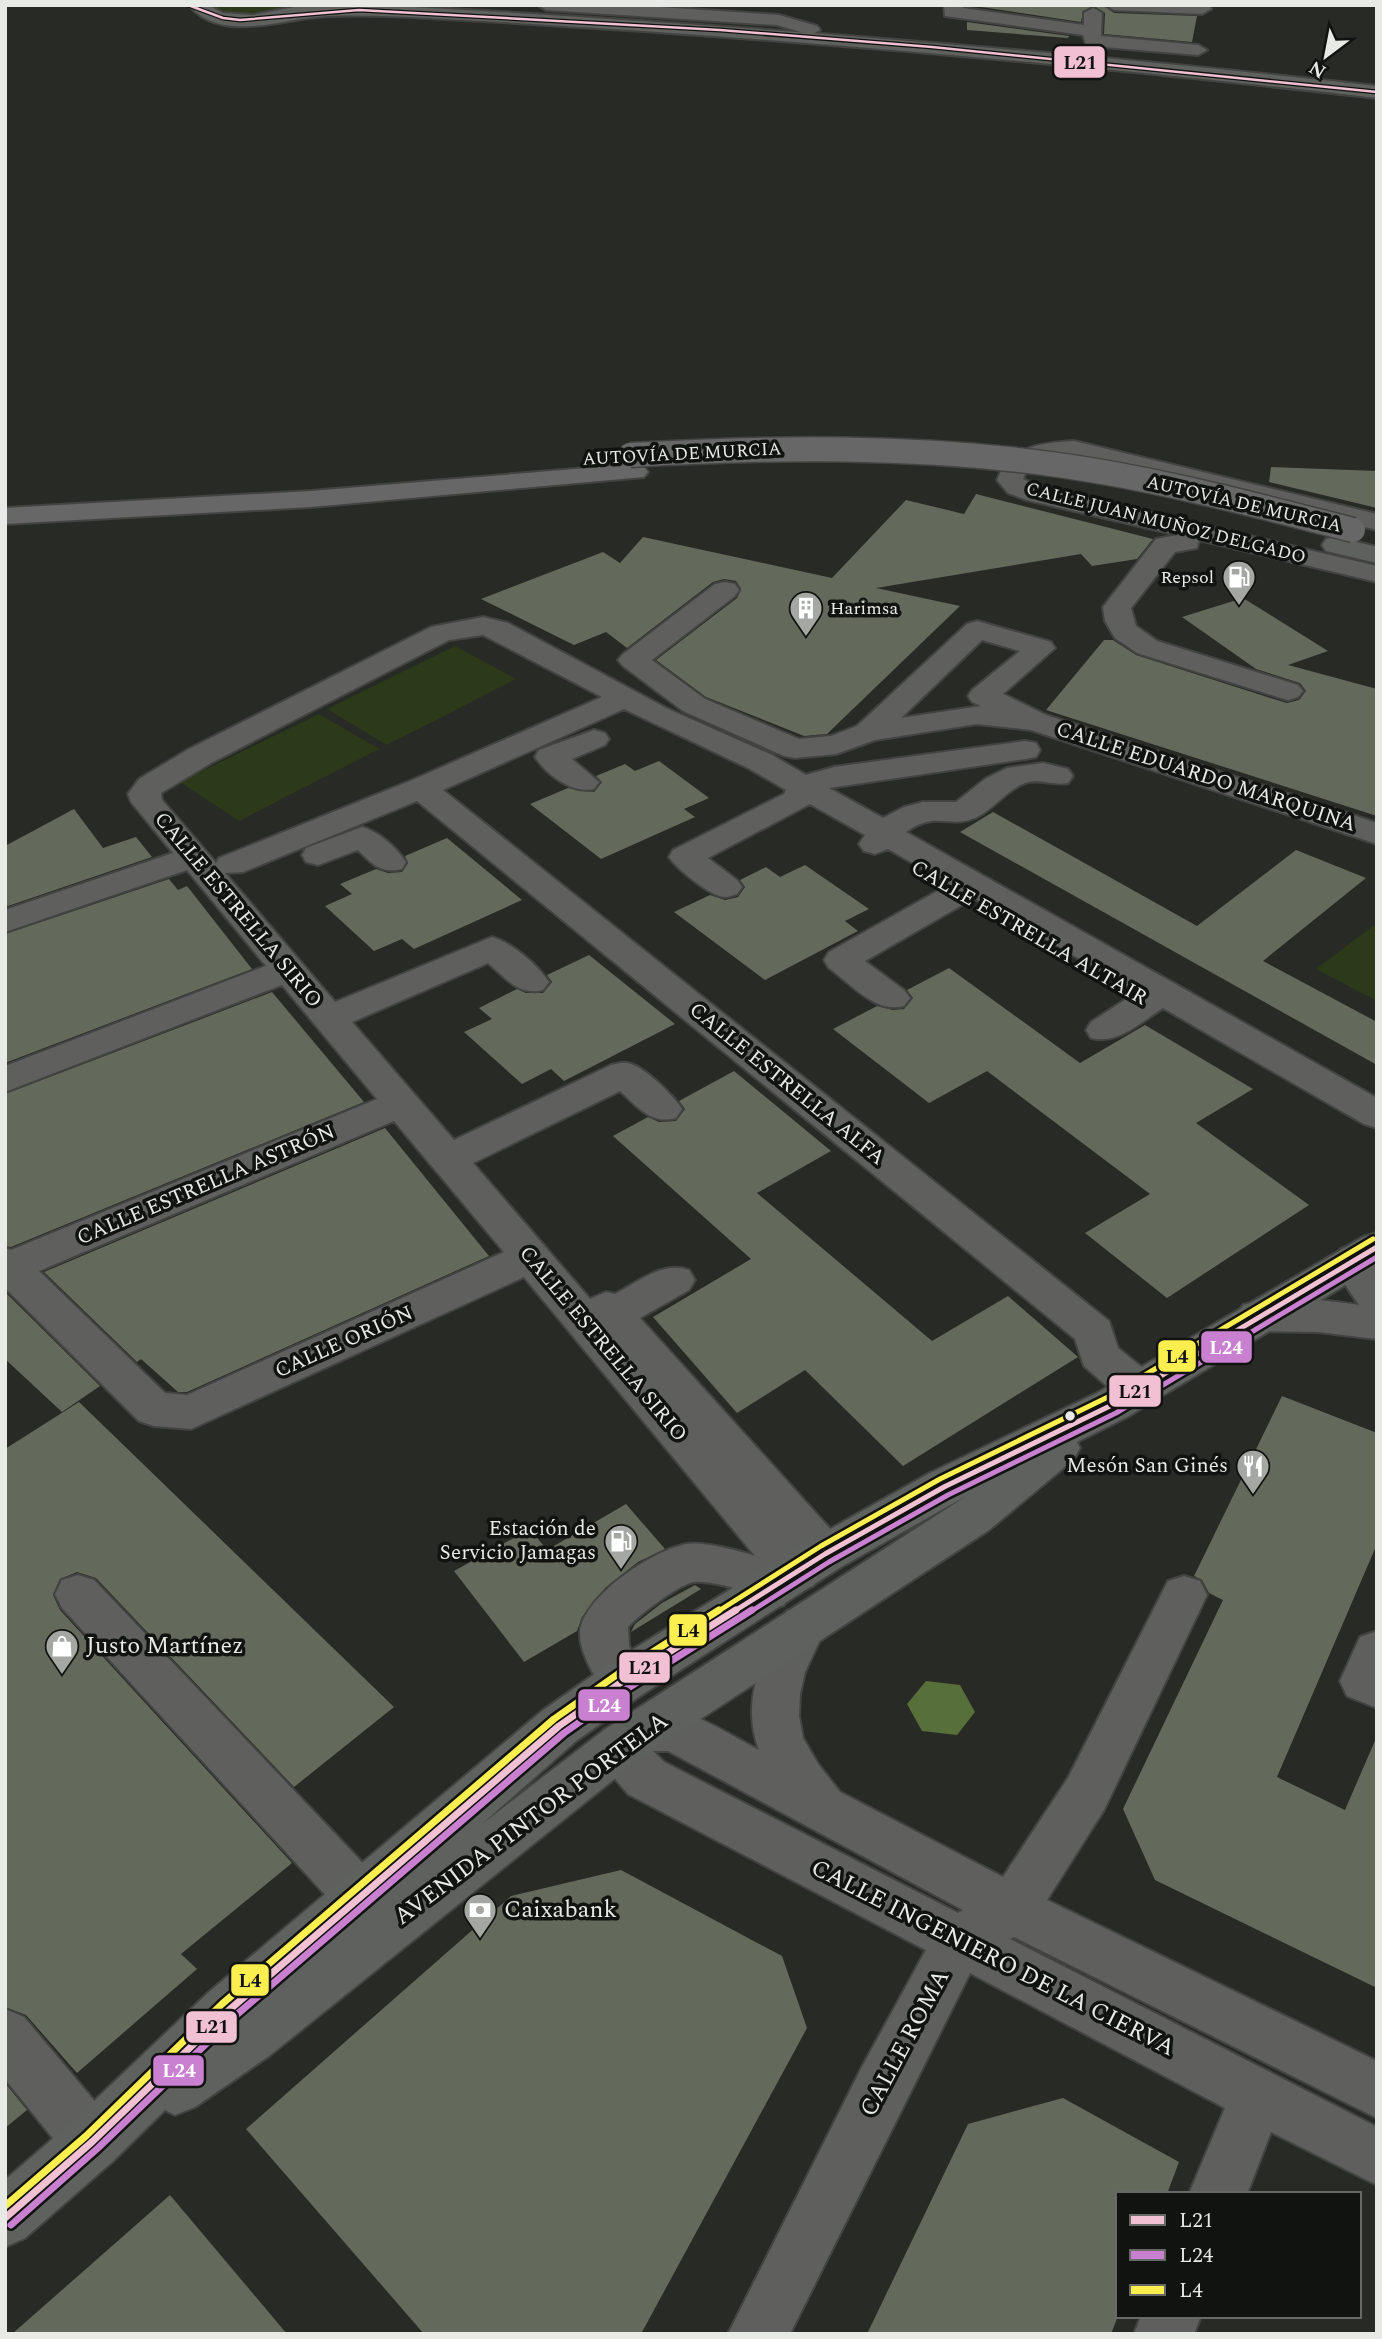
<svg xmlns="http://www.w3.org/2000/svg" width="1382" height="2339" font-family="Spectral,serif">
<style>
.green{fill:#2d3a1a}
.water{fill:#576f39}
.building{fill:#63695b}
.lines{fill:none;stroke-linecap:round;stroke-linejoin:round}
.minor-casing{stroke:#434442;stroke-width:4}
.major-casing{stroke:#434442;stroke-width:4}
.highway-casing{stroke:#434442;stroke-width:4}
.minor{fill:#5f605e;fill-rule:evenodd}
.major{fill:#5f615e;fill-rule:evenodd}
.highway{fill:#666766;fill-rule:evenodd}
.highway-bridge-casing{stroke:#434442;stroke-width:27;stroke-linecap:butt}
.highway-bridge{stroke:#666766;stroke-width:24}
.bus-1-far2-casing{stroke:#111310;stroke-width:5}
.bus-1-far1-casing{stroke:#111310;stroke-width:10}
.bus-1-casing{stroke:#111310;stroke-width:12}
.bus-2-far1-casing{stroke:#111310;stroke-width:10}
.bus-2-casing{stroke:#111310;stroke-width:12}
.bus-3-far1-casing{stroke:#111310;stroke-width:10}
.bus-3-casing{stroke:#111310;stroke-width:12}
.bus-1-far2{stroke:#f1c0d3;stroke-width:2.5}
.bus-1-far1{stroke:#f1c0d3;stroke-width:5}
.bus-1{stroke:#f1c0d3;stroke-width:7}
.bus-2-far1{stroke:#ca80d0;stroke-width:5}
.bus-2{stroke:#ca80d0;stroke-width:7}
.bus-3-far1{stroke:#fbee4f;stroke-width:5}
.bus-3{stroke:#fbee4f;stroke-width:7}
.bus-dot{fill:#e8eae6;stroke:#111310;stroke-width:2.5}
.labels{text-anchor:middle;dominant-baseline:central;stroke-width:7;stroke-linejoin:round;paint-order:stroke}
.far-street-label{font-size:18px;fill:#e8eae6;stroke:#111310}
.far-poi-label{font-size:18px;fill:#e8eae6;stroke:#111310;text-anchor:end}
.street-label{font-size:21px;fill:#e8eae6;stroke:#111310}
.poi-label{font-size:21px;fill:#e8eae6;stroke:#111310;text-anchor:end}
.near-poi-label{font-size:24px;fill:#e8eae6;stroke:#111310;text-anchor:start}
.near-street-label{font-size:24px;fill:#e8eae6;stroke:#111310}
.line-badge{stroke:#111310;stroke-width:2.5}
.badge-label{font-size:19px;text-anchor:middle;font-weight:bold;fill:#fff}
.pale-badge-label{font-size:19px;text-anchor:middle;font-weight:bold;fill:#111}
</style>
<rect width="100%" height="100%" fill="#282a26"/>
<!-- green -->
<path class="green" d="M197 5H316L235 19Z
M455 646 516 679 387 745 327 709Z
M319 714 379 749 239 821 180 782Z
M1377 923V1001L1316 969Z"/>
<!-- water -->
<path class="water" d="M926 1681 960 1685 975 1712 957 1735 922 1731 907 1704Z"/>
<!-- building -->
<path class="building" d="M968 5H1103L1114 13 1197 16 1192 42 1104 34 1105 13 1094 6 1083 11 1081 22Z
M967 22 1069 36 1068 38 967 30Z
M1271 467 1377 471V508L1269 482Z
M976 494 1153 539 1137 559 1092 566 1081 554 876 588 960 606 827 734 804 736 706 697 656 660 737 598 741 589 736 581 724 579 713 582 627 648 606 632 574 645 481 599 603 552 620 563 643 537 832 578 906 500 964 514Z
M1243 598 1328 651 1288 665 1377 689V816L1046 710 1104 640H1113L1136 655 1277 700 1287 703 1299 700 1306 691 1300 683 1256 669 1182 617Z
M659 761 709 798 684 809 695 817 601 859 530 804 568 788 594 792 602 782 596 776 625 764 635 771Z
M74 809 103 848 136 837 152 857 5 907V846Z
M993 812 1197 926 1296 850 1366 878 1263 961 1377 1022V1065L960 832Z
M447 838 522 900 414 949 402 939 374 951 325 906 352 894 340 884 376 869 388 873 402 872 408 863 405 856Z
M805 865 869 909 845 921 858 931 765 980 674 912 710 895 725 900 738 897 745 887 740 880 766 867 780 877Z
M169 879 178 890 187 886 252 969 5 1063V934Z
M589 955 675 1024 564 1081 551 1069 522 1084 464 1032 492 1019 479 1008 517 989 526 993H543L552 982 547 975Z
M949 968 1080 1063 1145 1025 1253 1089 1196 1123 1309 1205 1167 1298 1085 1233 1150 1194 987 1071 929 1103 833 1029 877 1006 893 1010 904 1009 913 998 907 990Z
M272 992 364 1102 11 1247 5 1246V1094Z
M734 1071 831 1151 757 1193 932 1341 1008 1296 1078 1357 903 1466 805 1370 737 1413 653 1317 751 1259 613 1136 648 1117 659 1122 676 1121 685 1109 679 1101Z
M385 1128 489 1256 187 1392H178L141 1359 137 1362 44 1272Z
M5 1292 100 1386 62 1412 5 1359Z
M1282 1396 1377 1433V1544L1277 1777 1345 1810 1377 1736V1988L1155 1880 1123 1809 1223 1600 1209 1593 1202 1580 1194 1576Z
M79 1402 394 1707 294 1787 96 1578 77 1572 60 1579 53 1595 60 1610 292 1863 181 1954 197 1969 77 2073 26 2015 5 2007V1449Z
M626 1504 665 1549 638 1562 605 1588 582 1617 577 1631 524 1662 454 1571 530 1529 547 1550Z
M695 1585 701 1589 631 1632 635 1624 662 1603Z
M621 1870 782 1956 807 2028 641 2334H424L246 2129 511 1896Z
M5 2083 27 2110 5 2128Z
M1063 2098 1179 2162 1167 2194H1118V2316L1111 2334H867L968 2124Z
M170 2195 287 2334H12Z"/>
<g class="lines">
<defs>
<path id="minor" d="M538 5H630L779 15 817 26 820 30 811 35 777 25 546 10Z
M944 5H965L963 8 1084 25V13L1093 8 1102 13 1101 36 1198 45 1207 50 1198 55 1092 46 1086 45 1083 35 945 16Z
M1106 5H1208L1211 9 1202 14 1114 10Z
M1074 441 1377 514V530L1074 457C1054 457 1031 457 1023 479L1044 488 1377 566V582L1199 540 1197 548 1175 552 1131 608 1136 626 1157 641 1298 685 1303 691 1298 697 1288 700 1278 697 1137 653 1115 638 1105 621 1103 607 1156 539 1178 535 1027 500 1008 493 997 480C1010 446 1041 443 1074 441Z
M725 582 735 584 739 590 735 596 652 660 705 699 799 739 831 736 857 726 967 624 977 621 1051 642 1055 648 1003 694 1046 715 1377 823V844L1031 730 977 724 875 740 836 754 795 758 784 756 683 711 623 666 618 660 623 654 715 584ZM982 640 1020 651 972 690 968 696 972 702 981 706 901 718Z
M483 617 508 623 666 708 772 755 806 775 834 767 1025 741 1036 743 1040 750 1036 757 1025 759 829 788 883 818 904 807 923 802H956L985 779 1007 768 1043 763 1068 769 1073 776 1068 783C1053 786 1039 778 1025 783 1005 791 993 810 975 818 949 829 937 810 906 832L1377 1098V1128L1364 1124 1163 1008C1141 1022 1118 1045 1091 1038L1086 1030 1091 1022 1137 992 974 898 865 961 904 990 910 998 904 1006C876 1014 851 984 829 968L824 960 829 952 950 884 888 849 875 854 864 851 859 844 865 835 810 804 708 858 737 880 742 887 737 894C733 895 729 897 725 897 711 897 677 869 669 857L673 850 784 794 786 790 750 769 624 709 443 790 1109 1321 1118 1348 1154 1377 1160 1389 1154 1401 1139 1405 1124 1401 1084 1366 1075 1339 417 801 243 872 225 873 335 1002 492 937C512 943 537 964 549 982L543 990C518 996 506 978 488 963L352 1022 454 1140 611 1065C617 1064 622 1062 627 1063 643 1065 673 1095 682 1109L676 1118C651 1125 638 1107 620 1091L473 1163 590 1299 606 1292 615 1294C638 1282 662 1261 689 1270L695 1280 689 1290 640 1318 841 1541 848 1554 841 1567 825 1573 819 1571 813 1586 797 1592 791 1590 784 1605C749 1617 757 1598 733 1588 724 1585 704 1581 695 1582 680 1583 639 1615 628 1627L629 1646 647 1681 640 1696 623 1702 606 1696C596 1678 579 1653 580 1632 583 1596 655 1549 687 1544 702 1541 741 1551 755 1556L524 1277 191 1429 154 1426 139 1421 5 1288V1248L11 1250 377 1099 282 985 5 1092V1066L266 966 187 870 5 932V910L173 853 131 802 128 794 139 779 189 749 431 627ZM483 635 602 697 410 781 219 858 216 863 162 800 161 793 211 763 449 640ZM394 1121 504 1252 187 1395 165 1393 39 1271Z
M594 730 605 733 609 739 605 745 572 759 599 782 594 789C572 794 547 775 535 757L539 750Z
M362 827C379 832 396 847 406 862L402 869C381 874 372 864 358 850L318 865 306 862 302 855 306 848Z
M1355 1244 1369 1249 1377 1263V1339L1318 1332 1258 1331 1243 1327 1237 1316 1243 1305C1279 1294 1322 1300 1359 1305L1344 1283 1335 1259 1341 1249Z
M78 1575 94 1580 377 1878 385 1895 377 1912 359 1919 341 1912 62 1608 55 1594 62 1580Z
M1184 1576 1200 1581 1207 1595 1104 1810 1047 1900 1377 2061V2118L1014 1937 1010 1939 1377 2127V2185L1271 2132 1247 2194H1189L1225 2108 970 1973 790 2334H728L862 2067 926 1950 628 1794 616 1780 596 1745 604 1730 624 1724 629 1714C676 1696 718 1729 759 1750 740 1700 763 1654 787 1611L804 1605 821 1611 827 1625 805 1672 800 1694 799 1716 803 1738 818 1764 840 1792 1003 1877 1068 1778 1168 1581ZM653 1751H668L963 1910 958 1913 664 1762Z
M1377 1631V1708L1347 1696 1340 1681 1360 1637Z
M5 2009 24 2017 112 2122 120 2142 112 2162 92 2170 72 2162 5 2079Z
M1141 2316H1201L1194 2334H1134Z"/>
<path id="major" d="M189 5H208L223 13 253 15 304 5H378C712 23 1045 49 1377 86V98C1062 62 746 35 429 18 395 16 361 15 327 16 285 18 220 44 189 5Z
M1336 537 1377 547V563L1326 551 1322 545 1326 539Z
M1377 1233V1266L1127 1417 1077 1442 1080 1448 1073 1460 989 1530 638 1760 269 2056 195 2107 175 2115 165 2110 112 2162 25 2238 5 2247V2180L72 2122 209 1992 542 1711 606 1666 809 1541 928 1474 1097 1393 1363 1237ZM968 1495 604 1730 482 1824 576 1741 640 1696 841 1567Z"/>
<path id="highway" d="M635 464 644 467 648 472 644 477 311 507 5 524V508L311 491Z"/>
</defs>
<!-- minor casing -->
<use href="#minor" class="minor-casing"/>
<!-- major casing -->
<use href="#major" class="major-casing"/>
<!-- highway casing -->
<use href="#highway" class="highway-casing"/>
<!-- minor -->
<use href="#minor" class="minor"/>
<!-- major -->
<use href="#major" class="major"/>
<!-- highway -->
<use href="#highway" class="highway"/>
<defs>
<path id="highway-bridge" d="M630 455C773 447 916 445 1058 465 1158 479 1256 505 1353 530"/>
</defs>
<!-- highway-bridge casing -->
<use href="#highway-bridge" class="highway-bridge-casing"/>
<!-- highway-bridge -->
<use href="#highway-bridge" class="highway-bridge"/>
<defs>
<path id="bus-1-far2" d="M188 5 223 18 240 20 359 10 720 30 932 47 1377 92"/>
<path id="bus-1-far1" d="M733 1612 825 1554 944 1487 1112 1405 1377 1247"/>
<path id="bus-1" d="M5 2218 92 2142 228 2011 559 1726 623 1681 736 1610"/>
<path id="bus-2-far1" d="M750 1612 829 1562 948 1495 1116 1413 1377 1257"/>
<path id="bus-2" d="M11 2225 98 2148 234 2017 564 1733 628 1688 752 1610"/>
<path id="bus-3-far1" d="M717 1612 821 1546 940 1479 1108 1397 1373 1239"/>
<path id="bus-3" d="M5 2206 86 2136 222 2004 554 1719 618 1674 719 1610"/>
</defs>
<!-- bus-1-far2 casing -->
<use href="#bus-1-far2" class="bus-1-far2-casing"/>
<!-- bus-1-far1 casing -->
<use href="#bus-1-far1" class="bus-1-far1-casing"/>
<!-- bus-1 casing -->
<use href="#bus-1" class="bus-1-casing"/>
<!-- bus-2-far1 casing -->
<use href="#bus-2-far1" class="bus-2-far1-casing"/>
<!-- bus-2 casing -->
<use href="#bus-2" class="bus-2-casing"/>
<!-- bus-3-far1 casing -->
<use href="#bus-3-far1" class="bus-3-far1-casing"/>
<!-- bus-3 casing -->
<use href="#bus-3" class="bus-3-casing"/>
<!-- bus-1-far2 -->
<use href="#bus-1-far2" class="bus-1-far2"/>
<!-- bus-1-far1 -->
<use href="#bus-1-far1" class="bus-1-far1"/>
<!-- bus-1 -->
<use href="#bus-1" class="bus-1"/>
<!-- bus-2-far1 -->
<use href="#bus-2-far1" class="bus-2-far1"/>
<!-- bus-2 -->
<use href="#bus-2" class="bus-2"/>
<!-- bus-3-far1 -->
<use href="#bus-3-far1" class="bus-3-far1"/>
<!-- bus-3 -->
<use href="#bus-3" class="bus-3"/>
</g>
<!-- icons -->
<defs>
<symbol id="fuel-pin" viewBox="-11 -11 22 30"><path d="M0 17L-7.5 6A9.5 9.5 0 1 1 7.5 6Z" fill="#a5a7a3" stroke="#111310"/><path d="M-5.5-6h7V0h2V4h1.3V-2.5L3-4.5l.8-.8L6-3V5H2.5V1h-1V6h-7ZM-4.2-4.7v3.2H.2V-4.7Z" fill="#fff"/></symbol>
<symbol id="building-pin" viewBox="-11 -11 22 30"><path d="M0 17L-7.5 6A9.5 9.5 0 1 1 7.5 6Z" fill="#a5a7a3" stroke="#111310"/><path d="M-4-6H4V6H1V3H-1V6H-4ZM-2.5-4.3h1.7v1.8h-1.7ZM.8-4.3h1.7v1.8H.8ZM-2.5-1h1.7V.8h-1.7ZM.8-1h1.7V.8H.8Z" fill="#fff"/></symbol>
<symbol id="restaurant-pin" viewBox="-11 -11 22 30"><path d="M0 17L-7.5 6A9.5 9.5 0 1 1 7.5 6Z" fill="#a5a7a3" stroke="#111310"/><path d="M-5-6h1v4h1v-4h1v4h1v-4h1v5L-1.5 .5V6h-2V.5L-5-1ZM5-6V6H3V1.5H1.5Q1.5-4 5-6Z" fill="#fff"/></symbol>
<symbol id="shop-pin" viewBox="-11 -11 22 30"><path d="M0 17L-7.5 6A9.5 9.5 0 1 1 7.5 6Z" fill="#a5a7a3" stroke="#111310"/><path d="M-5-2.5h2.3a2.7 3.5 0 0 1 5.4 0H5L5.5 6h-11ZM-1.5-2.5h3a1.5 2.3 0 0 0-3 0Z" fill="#fff"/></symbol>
<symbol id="bank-pin" viewBox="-11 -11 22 30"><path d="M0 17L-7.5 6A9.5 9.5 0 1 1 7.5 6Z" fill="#a5a7a3" stroke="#111310"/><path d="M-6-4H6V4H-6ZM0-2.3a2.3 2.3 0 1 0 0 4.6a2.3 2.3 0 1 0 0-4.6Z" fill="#fff"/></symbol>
</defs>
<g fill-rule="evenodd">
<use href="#fuel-pin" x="1220" y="558" width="38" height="52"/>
<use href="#building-pin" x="787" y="589" width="38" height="52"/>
<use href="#restaurant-pin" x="1234" y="1447" width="38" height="52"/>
<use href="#fuel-pin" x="602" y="1522" width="38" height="52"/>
<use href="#shop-pin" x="43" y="1627" width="38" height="52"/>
<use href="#bank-pin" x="461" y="1891" width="38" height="52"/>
</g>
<!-- markers -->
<circle class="bus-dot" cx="1070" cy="1416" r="6"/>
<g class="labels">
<!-- far-street labels -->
<g class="far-street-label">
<text transform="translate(682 454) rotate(-3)">AUTOVÍA DE MURCIA</text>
<text transform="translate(1244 504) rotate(13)">AUTOVÍA DE MURCIA</text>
<text transform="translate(1166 523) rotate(14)">CALLE JUAN MUÑOZ DELGADO</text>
</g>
<!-- far-poi labels -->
<g class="far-poi-label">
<text x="1214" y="577">Repsol</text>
<text x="830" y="608" text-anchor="start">Harimsa</text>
</g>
<!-- street labels -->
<g class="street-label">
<text transform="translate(1206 777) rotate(18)">CALLE EDUARDO MARQUINA</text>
<text transform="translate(238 910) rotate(50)">CALLE ESTRELLA SIRIO</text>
<text transform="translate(1029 933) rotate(30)">CALLE ESTRELLA ALTAIR</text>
<text transform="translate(787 1084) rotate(39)">CALLE ESTRELLA ALFA</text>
<text transform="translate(206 1185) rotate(-23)">CALLE ESTRELLA ASTRÓN</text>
<text transform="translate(344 1342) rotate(-24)">CALLE ORIÓN</text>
<text transform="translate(603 1344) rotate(50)">CALLE ESTRELLA SIRIO</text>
</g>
<!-- poi labels -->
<g class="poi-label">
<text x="1228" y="1466">Mesón San Ginés</text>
<text x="596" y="1529">Estación de<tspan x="596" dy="24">Servicio Jamagas</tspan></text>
</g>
<!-- near-poi labels -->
<g class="near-poi-label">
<text x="86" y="1646">Justo Martínez</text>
<text x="504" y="1910">Caixabank</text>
</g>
<!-- near-street labels -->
<g class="near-street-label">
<text transform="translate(531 1819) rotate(-37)">AVENIDA PINTOR PORTELA</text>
<text transform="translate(993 1958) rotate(27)">CALLE INGENIERO DE LA CIERVA</text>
<text transform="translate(905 2043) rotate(-62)">CALLE ROMA</text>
</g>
</g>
<g class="line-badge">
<rect x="1053" y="45" width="53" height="34" rx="7" fill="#f1c0d3"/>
<rect x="1200" y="1330" width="53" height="34" rx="7" fill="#ca80d0"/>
<rect x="1157" y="1339" width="40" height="34" rx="7" fill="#fbee4f"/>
<rect x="1108" y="1374" width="54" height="34" rx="7" fill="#f1c0d3"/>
<rect x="668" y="1613" width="40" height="34" rx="7" fill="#fbee4f"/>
<rect x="618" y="1651" width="53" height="33" rx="7" fill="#f1c0d3"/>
<rect x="577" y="1688" width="54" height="34" rx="7" fill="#ca80d0"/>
<rect x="230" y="1963" width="40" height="34" rx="7" fill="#fbee4f"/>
<rect x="185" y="2010" width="53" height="34" rx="7" fill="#f1c0d3"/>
<rect x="152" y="2054" width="53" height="33" rx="7" fill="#ca80d0"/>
</g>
<g class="badge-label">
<text x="1226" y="1354">L24</text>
<text x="604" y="1712">L24</text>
<text x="179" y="2077">L24</text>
</g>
<g class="pale-badge-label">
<text x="1080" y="69">L21</text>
<text x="1177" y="1363">L4</text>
<text x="1135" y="1398">L21</text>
<text x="688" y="1637">L4</text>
<text x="645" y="1674">L21</text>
<text x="250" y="1987">L4</text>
<text x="212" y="2033">L21</text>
</g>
<!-- border -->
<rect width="1382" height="2339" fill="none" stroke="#e8eae6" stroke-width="14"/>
<!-- legend -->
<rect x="1116" y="2192" width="245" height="126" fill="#111310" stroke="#676966" stroke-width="2"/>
<rect x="1130" y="2215" width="35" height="10" fill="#f1c0d3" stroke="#676966" stroke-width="2"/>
<text x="1179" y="2227" font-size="21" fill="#e8eae6">L21</text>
<rect x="1130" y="2250" width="35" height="10" fill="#ca80d0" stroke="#676966" stroke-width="2"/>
<text x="1179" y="2262" font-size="21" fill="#e8eae6">L24</text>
<rect x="1130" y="2285" width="35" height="10" fill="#fbee4f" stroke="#676966" stroke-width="2"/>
<text x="1179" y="2297" font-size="21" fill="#e8eae6">L4</text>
<!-- north arrow -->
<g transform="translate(1326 56) rotate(212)" stroke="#111310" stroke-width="5" paint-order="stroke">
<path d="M0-5L12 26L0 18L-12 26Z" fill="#e8eae6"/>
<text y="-10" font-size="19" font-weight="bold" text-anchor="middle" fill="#e8eae6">N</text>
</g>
</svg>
